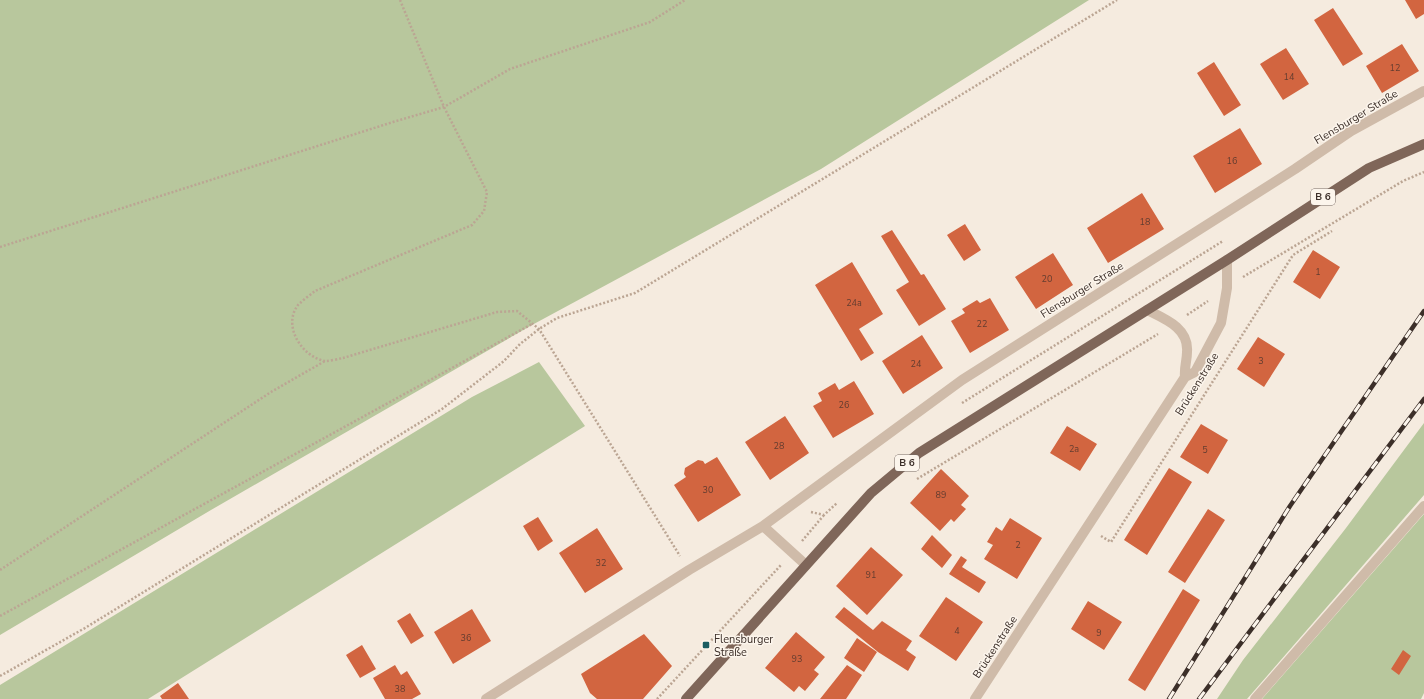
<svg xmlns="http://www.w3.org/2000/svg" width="1424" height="699" font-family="'Nunito Sans',sans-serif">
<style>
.green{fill:#b8c79d}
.building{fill:#d26540}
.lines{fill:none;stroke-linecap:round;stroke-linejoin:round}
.path{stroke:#bba593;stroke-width:2.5;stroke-dasharray:2 2;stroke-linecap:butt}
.service{stroke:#cfbba9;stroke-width:10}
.minor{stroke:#cfbba9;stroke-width:10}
.primary{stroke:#7f6659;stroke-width:10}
.rail-casing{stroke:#3c2f29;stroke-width:4.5}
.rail{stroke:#fcf5ec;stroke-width:3;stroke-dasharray:9;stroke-linecap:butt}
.poi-dot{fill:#1a5d62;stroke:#fcf5ec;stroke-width:1.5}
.labels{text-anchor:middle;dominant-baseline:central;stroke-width:3;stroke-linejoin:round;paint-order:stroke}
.number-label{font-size:9px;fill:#623c2f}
.shield{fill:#fcf5ec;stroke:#766a64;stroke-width:1}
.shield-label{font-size:10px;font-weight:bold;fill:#3c2f29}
.street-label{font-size:11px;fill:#3c2f29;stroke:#fcf5ec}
.poi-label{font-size:11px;fill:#3c2f29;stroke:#fcf5ec;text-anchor:start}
</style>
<rect width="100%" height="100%" fill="#f5ebdf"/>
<!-- green -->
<path class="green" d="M0 0H1089L821 169 532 325 211 510 0 635Z
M539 362 585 426 148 699H0V685L472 397Z
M1424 423V495L1247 699H1217L1243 660 1346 528Z
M1424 514V693L1421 699H1262Z"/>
<!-- building -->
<path class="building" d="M1405 0H1424V14L1416 19Z
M1333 8 1363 54 1343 66 1314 20Z
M1402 44 1419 71 1382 93 1366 66Z
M1286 48 1309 84 1283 100 1260 64Z
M1214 62 1241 105 1224 116 1197 73Z
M1240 128 1262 164 1215 193 1193 156Z
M1142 193 1164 229 1108 263 1087 228Z
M965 224 981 250 964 261 947 235Z
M892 230 921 275 924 274 946 309 919 326 896 290 909 282 881 236Z
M1313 250 1340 267 1320 299 1293 282Z
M1053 253 1073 285 1036 309 1015 277Z
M852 262 883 314 859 329 874 353 861 361 815 285Z
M990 298 1009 330 970 353 951 321 965 313 962 309 977 300 980 303Z
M922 335 943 368 903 394 882 361Z
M1258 337 1285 354 1264 387 1237 369Z
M854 381 874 414 833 438 813 406 822 401 818 393 835 383 839 390Z
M785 416 809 453 770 480 745 442Z
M1201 424 1228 440 1208 474 1180 457Z
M1067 426 1097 444 1080 471 1050 453Z
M717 457 741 495 698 522 674 485 686 477 684 474 685 468 698 460 703 461 705 464Z
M1169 468 1192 482 1147 555 1124 540Z
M941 469 969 496 961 505 966 509 954 522 951 519 940 531 910 503Z
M1208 509 1225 520 1185 583 1168 572Z
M538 517 553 541 538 551 523 526Z
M1010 518 1042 538 1017 579 984 559 993 545 987 542 996 527 1002 531Z
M597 528 623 569 585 593 559 553Z
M932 535 952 555 942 568 921 549Z
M871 547 903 575 867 615 836 586Z
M961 556 967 560 962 567 986 582 979 593 949 574Z
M1183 589 1200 600 1145 691 1128 680Z
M946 597 983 622 956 661 919 636Z
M1088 601 1122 622 1104 650 1071 629Z
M844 607 873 630 882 621 912 641 906 650 916 657 908 671 878 652 835 617Z
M472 609 491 641 453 664 434 632Z
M410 613 424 636 411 644 397 621Z
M796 632 825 657 814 670 819 674 805 691 799 686 794 692 765 668Z
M644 634 672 666 643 699H597L590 693 581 674Z
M857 638 877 652 864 672 844 658Z
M362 645 376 669 360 678 346 655Z
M1403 650 1411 656 1399 675 1391 669Z
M395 665 401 675 407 671 421 694 412 699H385L373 678Z
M847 665 862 675 846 699H820Z
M178 683 189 699H162L160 696Z"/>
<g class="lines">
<!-- path -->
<path class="path" d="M400 0 444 107 487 192 484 211 472 225 315 291C310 295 303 300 298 305 282 326 302 357 325 361 330 361 338 359 343 358L497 312 517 311 539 329 680 556
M0 247 393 122 444 107 510 69 650 22 685 0
M1243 277 1403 181 1424 172
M1187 315 1208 301
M962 403 1223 241
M917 479 1158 334
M811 512 824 515 837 503
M1101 536 1111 542 1293 255 1332 231
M802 541 824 515
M0 570 271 392 325 361
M0 616 532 324
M0 676 85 628 442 409 504 361 520 344 539 329 557 318 635 293 1117 0
M657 699 781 565"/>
<!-- service -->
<path class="service" d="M1255 699 1424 506"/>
<!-- minor -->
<path class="minor" d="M1147 310C1165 319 1189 328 1187 352 1187 361 1184 367 1185 377
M763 526 806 565
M486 699 689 570 763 526 962 380 1295 169 1351 131 1424 91
M975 699 1185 377 1195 372 1221 323 1227 288V260"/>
<!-- primary -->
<path class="primary" d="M686 699 871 493 919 453 1227 260 1369 168 1424 144"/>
<defs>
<path id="rail" d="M1169 699 1290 506 1424 311
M1199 699 1424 399"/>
</defs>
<!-- rail casing -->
<use href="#rail" class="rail-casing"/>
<!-- rail -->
<use href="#rail" class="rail"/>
</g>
<!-- markers -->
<rect class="poi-dot" x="702" y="641" width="8" height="8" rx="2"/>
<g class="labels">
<!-- number labels -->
<g class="number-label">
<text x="1395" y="68">12</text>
<text x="1289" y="77">14</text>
<text x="1232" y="161">16</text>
<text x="1145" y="222">18</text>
<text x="1318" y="272">1</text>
<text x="1047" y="279">20</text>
<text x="854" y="303">24a</text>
<text x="982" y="324">22</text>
<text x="1261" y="361">3</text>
<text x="916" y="364">24</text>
<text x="844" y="405">26</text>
<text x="779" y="446">28</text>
<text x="1074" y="449">2a</text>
<text x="1205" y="450">5</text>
<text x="708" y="490">30</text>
<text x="941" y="495">89</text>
<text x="1018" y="545">2</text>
<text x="601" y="563">32</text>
<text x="871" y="575">91</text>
<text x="957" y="631">4</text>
<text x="1099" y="633">9</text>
<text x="466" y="638">36</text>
<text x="797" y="659">93</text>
<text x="400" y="689">38</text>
</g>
<!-- shield labels -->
<g class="shield">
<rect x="1311" y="189" width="24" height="16" rx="3"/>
<rect x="895" y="455" width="24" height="16" rx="3"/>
</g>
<g class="shield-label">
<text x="1323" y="197">B 6</text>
<text x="907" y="463">B 6</text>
</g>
<!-- street labels -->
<g class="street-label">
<text transform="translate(1356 117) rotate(-31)">Flensburger Straße</text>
<text transform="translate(1082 290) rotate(-32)">Flensburger Straße</text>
<text transform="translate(1197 384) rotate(-58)">Brückenstraße</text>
<text transform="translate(995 647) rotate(-57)">Brückenstraße</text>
</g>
<!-- poi labels -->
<g class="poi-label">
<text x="714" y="639">Flensburger<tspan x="714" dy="13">Straße</tspan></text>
</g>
</g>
</svg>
